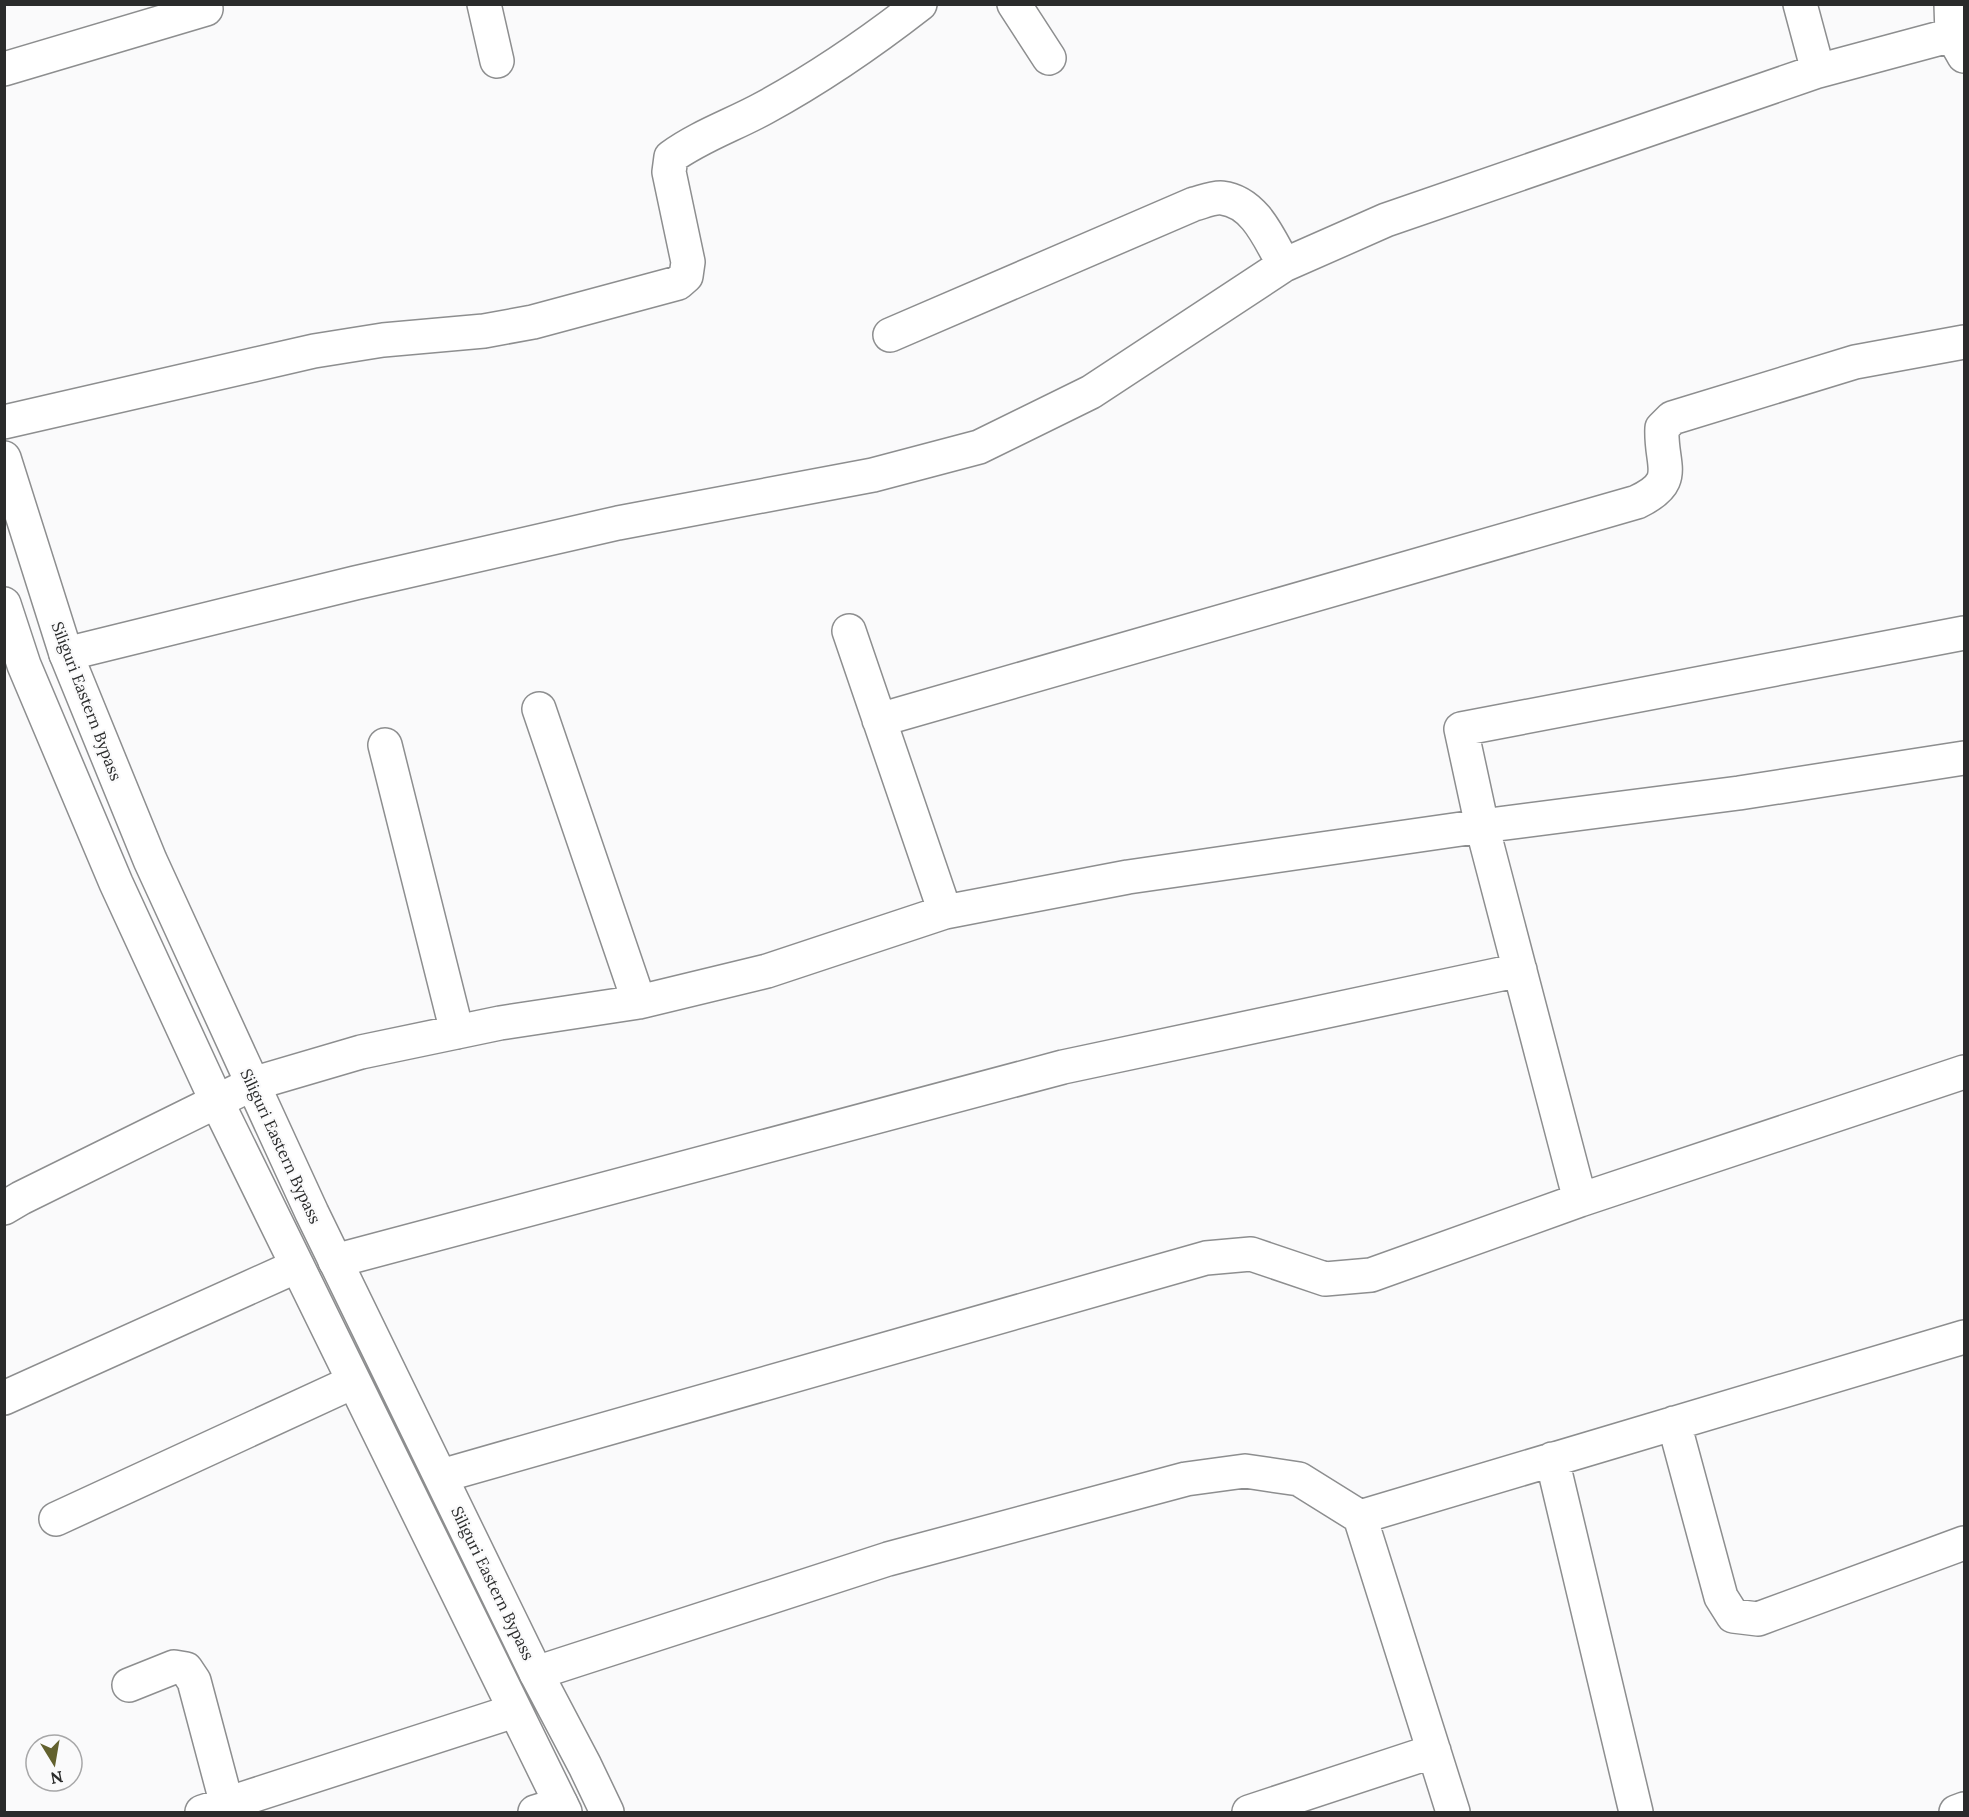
<svg xmlns="http://www.w3.org/2000/svg" width="1969" height="1817" font-family="Lora,serif">
<style>
.lines{fill:none;stroke-linecap:round;stroke-linejoin:round}
.minor-casing{stroke:#8d8e8f;stroke-width:36}
.primary-casing{stroke:#8d8e8f;stroke-width:36}
.minor{stroke:#fff;stroke-width:33}
.primary{stroke:#fff;stroke-width:33}
.labels{text-anchor:middle;dominant-baseline:central;stroke-width:4.5;stroke-linejoin:round;paint-order:stroke}
.street-label{font-size:16px;fill:#2a2b2b;stroke:#fafafb}
</style>
<rect width="100%" height="100%" fill="#fafafb"/>
<g class="lines">
<defs>
<path id="minor" d="M484 4 497 61
M1014 4 1049 58
M1800 4 1818 71
M1951 4 1952 35 1964 56
M4 69 206 9
M890 335 1194 204C1202 202 1214 197 1222 198 1255 202 1269 238 1284 265
M4 422 314 351 383 340 484 331 533 322 678 283 686 276 688 262 669 172 671 157C700 136 733 125 764 108 819 78 870 43 920 4
M849 631 945 912
M66 654 355 583 618 523 873 475 979 447 1091 392 1284 265 1386 220 1818 71 1952 35
M539 709 639 1002
M879 720 1637 502C1681 481 1660 466 1662 428L1672 418 1855 362 1964 342
M385 745 457 1032
M1580 1200 1482 826 1461 729 1964 633
M4 1208 21 1198 252 1084 361 1052 500 1023 639 1002 767 971 945 912 1128 877 1482 826 1739 793 1964 758
M335 1261 1063 1067 1520 970
M4 1398 297 1266
M1674 1423 1721 1597 1733 1616 1758 1619 1964 1543
M1552 1459 1636 1812
M441 1476 1206 1258 1251 1254 1325 1279 1371 1275 1580 1200 1964 1072
M1360 1517 1453 1812
M56 1519 353 1382
M536 1673 888 1559 1186 1479 1245 1471 1299 1479 1360 1517 1964 1337
M129 1685 174 1667 186 1669 194 1681 227 1805
M202 1812 514 1711
M535 1812 561 1804
M1249 1812 1434 1751
M1956 1812 1964 1809"/>
<path id="primary" d="M4 458 66 654 150 860 312 1213 536 1673 585 1766 607 1812
M4 604 24 665 116 883 217 1102 565 1812"/>
</defs>
<!-- minor casing -->
<use href="#minor" class="minor-casing"/>
<!-- primary casing -->
<use href="#primary" class="primary-casing"/>
<!-- minor -->
<use href="#minor" class="minor"/>
<!-- primary -->
<use href="#primary" class="primary"/>
</g>
<g class="labels">
<!-- street labels -->
<g class="street-label">
<text transform="translate(87 701) rotate(69)">Siliguri Eastern Bypass</text>
<text transform="translate(281 1146) rotate(65)">Siliguri Eastern Bypass</text>
<text transform="translate(493 1583) rotate(64)">Siliguri Eastern Bypass</text>
</g>
</g>
<!-- border -->
<rect width="1969" height="1817" fill="none" stroke="#2a2b2b" stroke-width="12"/>
<!-- north arrow -->
<g transform="translate(54 1763) rotate(169)"><circle r="28" fill="#fafafb" stroke="#a7a7a8" stroke-width="1.5"/>
<path d="M0-4.5L10 22L0 15L-10 22Z" fill="#62612e"/>
<text y="-9" font-size="16" font-weight="bold" text-anchor="middle" fill="#2a2b2b">N</text>
</g>
</svg>
